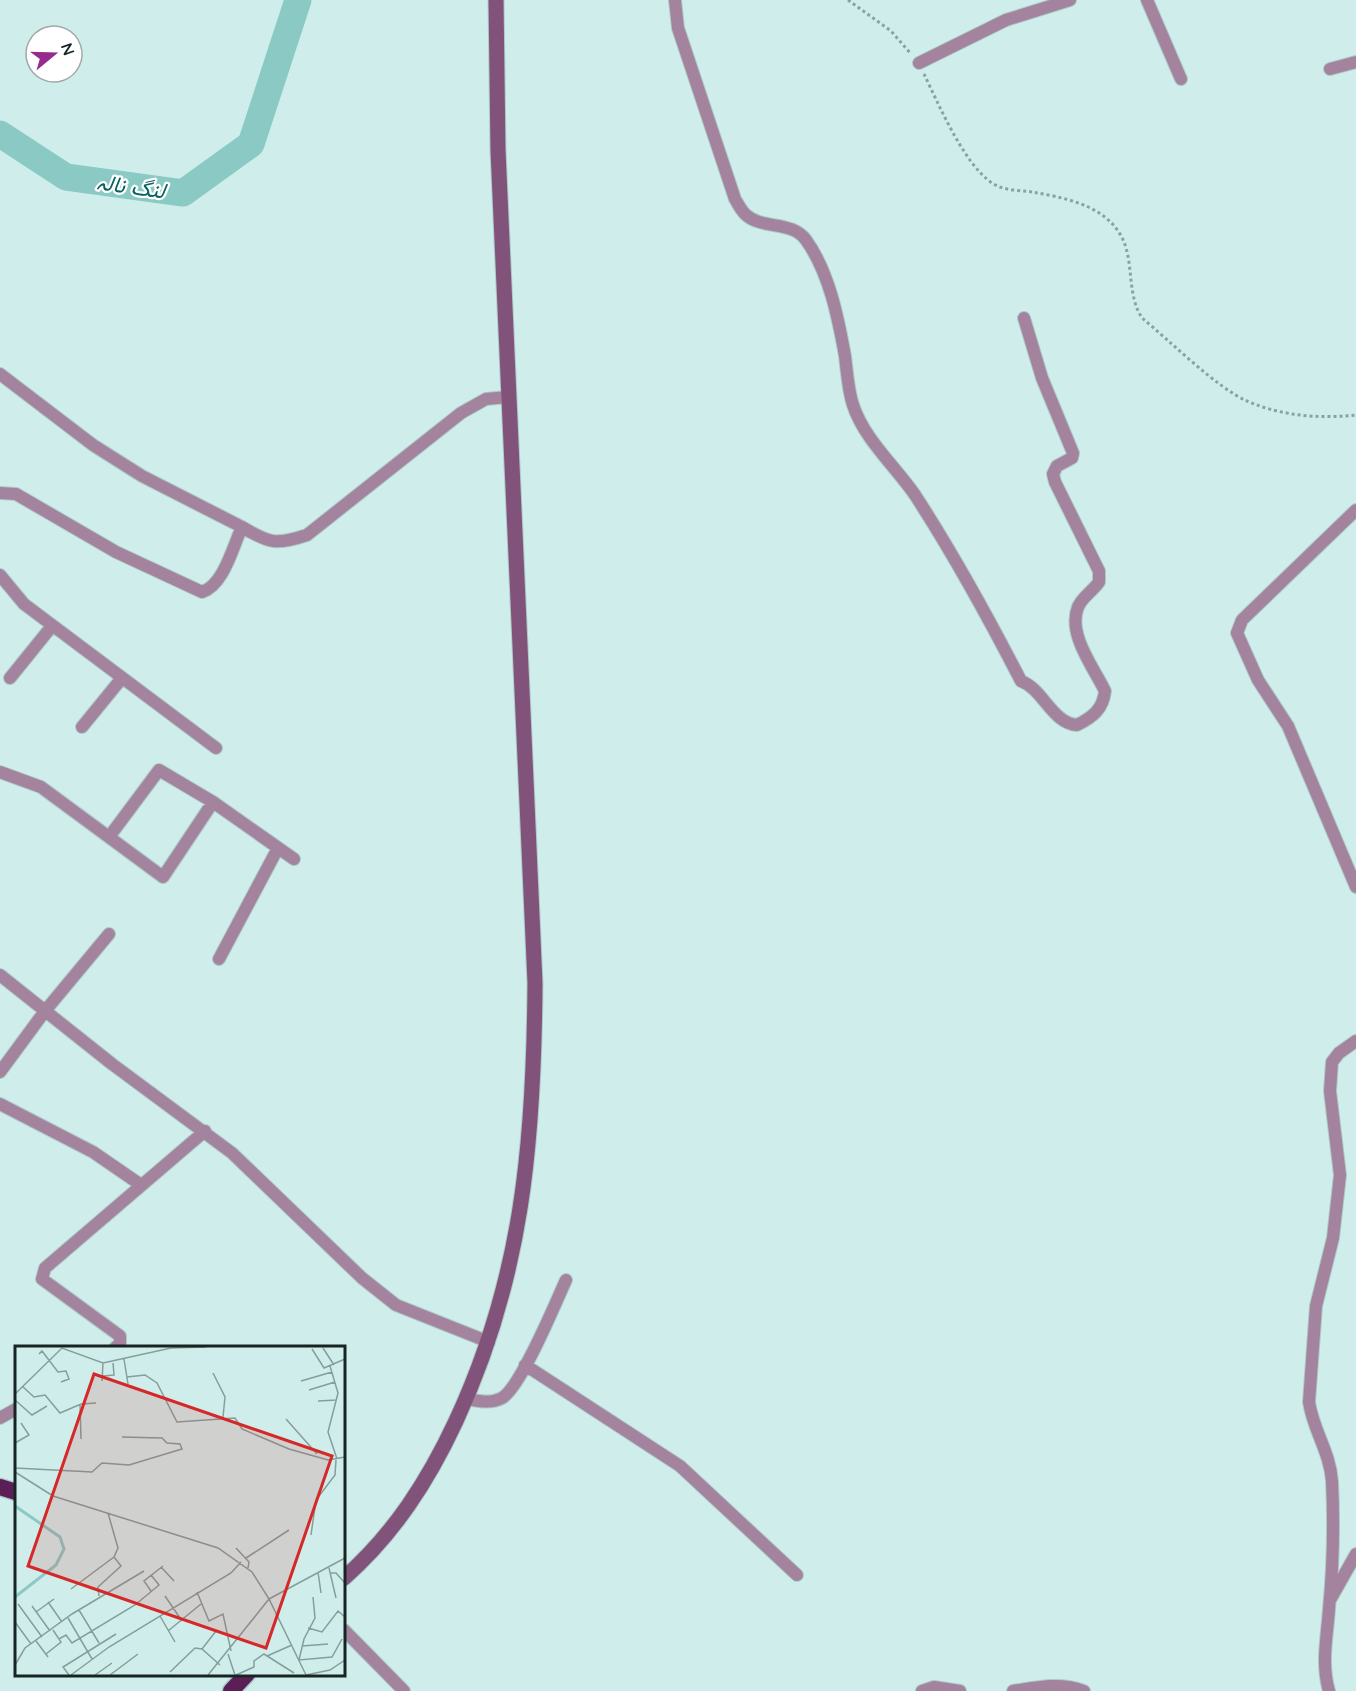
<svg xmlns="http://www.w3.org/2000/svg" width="1356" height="1691" font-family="Quicksand,Vazirmatn,sans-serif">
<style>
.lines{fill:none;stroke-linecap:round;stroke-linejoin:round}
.river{stroke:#8bc9c5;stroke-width:27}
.minor-casing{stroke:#aecac7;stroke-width:14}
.secondary-casing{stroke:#aecac7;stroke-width:17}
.trunk-casing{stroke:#aecac7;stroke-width:19}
.path{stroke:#8aa2a0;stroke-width:3;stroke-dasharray:3 3;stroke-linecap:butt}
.minor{stroke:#a3839e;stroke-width:12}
.secondary{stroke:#81537b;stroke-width:15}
.trunk{stroke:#5c1e57;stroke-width:16}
.labels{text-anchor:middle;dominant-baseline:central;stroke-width:4.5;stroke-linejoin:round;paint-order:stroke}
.water-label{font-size:22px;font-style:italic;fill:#09625e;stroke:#fff}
.inset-river{fill:none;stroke:#8bc9c5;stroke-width:3}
.inset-road{fill:none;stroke:#869d9b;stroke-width:1.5}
.view{fill:#d62828;fill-opacity:0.15;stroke:#d62828;stroke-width:3}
.inset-edge{fill:none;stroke:#182423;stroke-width:3}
</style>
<rect width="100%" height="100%" fill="#cfeeeb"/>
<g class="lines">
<!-- river -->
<path class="river" d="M0 134 66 177 183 193 251 144 298 0"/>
<defs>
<path id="minor" d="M675 0 678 28 735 199C738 204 741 210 745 214 761 230 792 220 806 240 829 272 838 317 845 356 847 372 848 390 853 405 864 439 895 466 915 495 954 555 988 617 1021 681 1043 689 1052 723 1077 725 1093 717 1103 709 1105 691 1094 668 1067 634 1078 607 1082 597 1093 591 1099 582V571L1055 482 1053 474 1057 466 1072 458 1073 453 1042 378 1024 318
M1147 0 1181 79
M919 63 1006 20 1070 0
M1330 69 1356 62
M0 374 93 445 142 476 242 527C233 546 224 585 202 592L116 552 16 494 0 493
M1356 510 1242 620 1237 633 1258 680 1288 726 1356 887
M242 527C270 544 277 545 307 535L461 413 486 399 508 397
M0 575 24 604 216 748
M10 678 52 626
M82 727 122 678
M0 772 41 787 163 877 213 802
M109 837 159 770 213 802 294 859
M219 959 278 848
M0 975 112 1064 232 1153 362 1278 396 1305 489 1342
M0 1072 45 1011 109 934
M0 1104 93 1152 141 1185
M115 1348 120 1343V1336L42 1279 45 1268 205 1131
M525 1365 680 1466 797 1575
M466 1399C479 1401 491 1404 502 1398 521 1387 555 1304 566 1280
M0 1418 16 1409
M1330 1600 1356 1554
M344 1630 404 1691
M922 1691 934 1687 960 1691
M1013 1691C1038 1687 1060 1682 1084 1691
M1329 1691C1321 1663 1327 1638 1329 1609 1333 1568 1334 1522 1332 1481 1330 1452 1313 1430 1309 1402L1316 1306 1333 1238 1340 1175 1330 1091 1332 1062 1339 1053 1356 1041"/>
<path id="secondary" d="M344 1578C394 1534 428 1481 456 1421 523 1277 534 1140 535 983L498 150 496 0"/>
<path id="trunk" d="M0 1487 16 1492
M231 1691 247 1674"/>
</defs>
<!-- minor casing -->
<use href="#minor" class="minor-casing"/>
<!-- secondary casing -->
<use href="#secondary" class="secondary-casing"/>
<!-- trunk casing -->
<use href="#trunk" class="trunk-casing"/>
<!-- path -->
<path class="path" d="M848 0 891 31 911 54
M924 74C939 105 964 164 992 183 1004 191 1019 190 1032 192 1061 197 1100 204 1118 231 1136 256 1125 292 1142 318 1170 341 1217 388 1247 401 1281 416 1320 419 1356 415"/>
<!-- minor -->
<use href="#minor" class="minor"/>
<!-- secondary -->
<use href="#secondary" class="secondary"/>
<!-- trunk -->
<use href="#trunk" class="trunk"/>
</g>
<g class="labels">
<!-- water labels -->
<g class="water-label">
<text transform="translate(131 186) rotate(8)">لنگ نالہ</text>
</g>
</g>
<!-- overview -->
<g transform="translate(15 1346)">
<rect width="330" height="330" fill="#cfeeeb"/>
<path class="inset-river" d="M0 160 45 191 49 203 41 219 0 251"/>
<path class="inset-road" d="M308 2 319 19M297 3 309 22 330 13M24 8 27 5 43 26 51 25 54 33 46 36M109 13 113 38M315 20 323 47 313 86 322 113M198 27 210 51 208 71M88 30 99 29 98 17M112 31 130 29 142 37 162 76 220 72 227 83 274 103 313 114 330 111M87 35 88 17M286 35 317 26M7 40 19 51 30 49 45 67 66 58 81 57M294 44 320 36M0 48 47 2 88 17 156 2 191 1M0 54 17 69 32 60M303 55 322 54M65 58 66 93M271 73 302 108M0 97 14 89 6 77M0 122 77 126 87 117 114 119 167 103 165 98 152 97 147 92 107 91M0 126 38 150 203 202 237 226 254 253M93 167 103 202 99 211M296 189 301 154 320 129 321 114M221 202 234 216 233 222M231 212 274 184M146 221 159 235M314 222 321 252M303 226 306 247M316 227H321L330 237M56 243 99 211 106 220 83 241 84 250M136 245 129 235 148 220M182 246 194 275 208 268 216 305M150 250 167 275M298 251 300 272 289 293 284 314 317 311 327 293M254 253 330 212M33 256 47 276M3 258 27 291M17 260 35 285M64 264 84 297M21 266 39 253M145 270 160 296M53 272 77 313M0 276 16 298M293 282 307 286 323 265 330 271M153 285 186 258M44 293 51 289 57 297 120 259 144 239 136 229M21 295 33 311M287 300 313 298M187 303 201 285M31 308 46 296 38 284M213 308 220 329M252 310 277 299M0 319 10 302 57 268 129 225M155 326 180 302 187 303 205 319M54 329 48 321 101 288M56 329 94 301 216 227 226 216M80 329 97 317M95 329 123 308M193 329 254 253 291 329M221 329 239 321V315L249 308 279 327M291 329 315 324 330 314"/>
<path class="view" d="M79 28 317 110 251 302 13 220Z"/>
<rect width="330" height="330" class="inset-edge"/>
</g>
<!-- north arrow -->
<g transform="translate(54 54) rotate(71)"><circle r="28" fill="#ffffff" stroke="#a3a7a7" stroke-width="1.5"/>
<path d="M0-4.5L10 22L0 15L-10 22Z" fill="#952b8e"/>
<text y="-9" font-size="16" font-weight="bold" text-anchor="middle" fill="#182423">N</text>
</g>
</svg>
